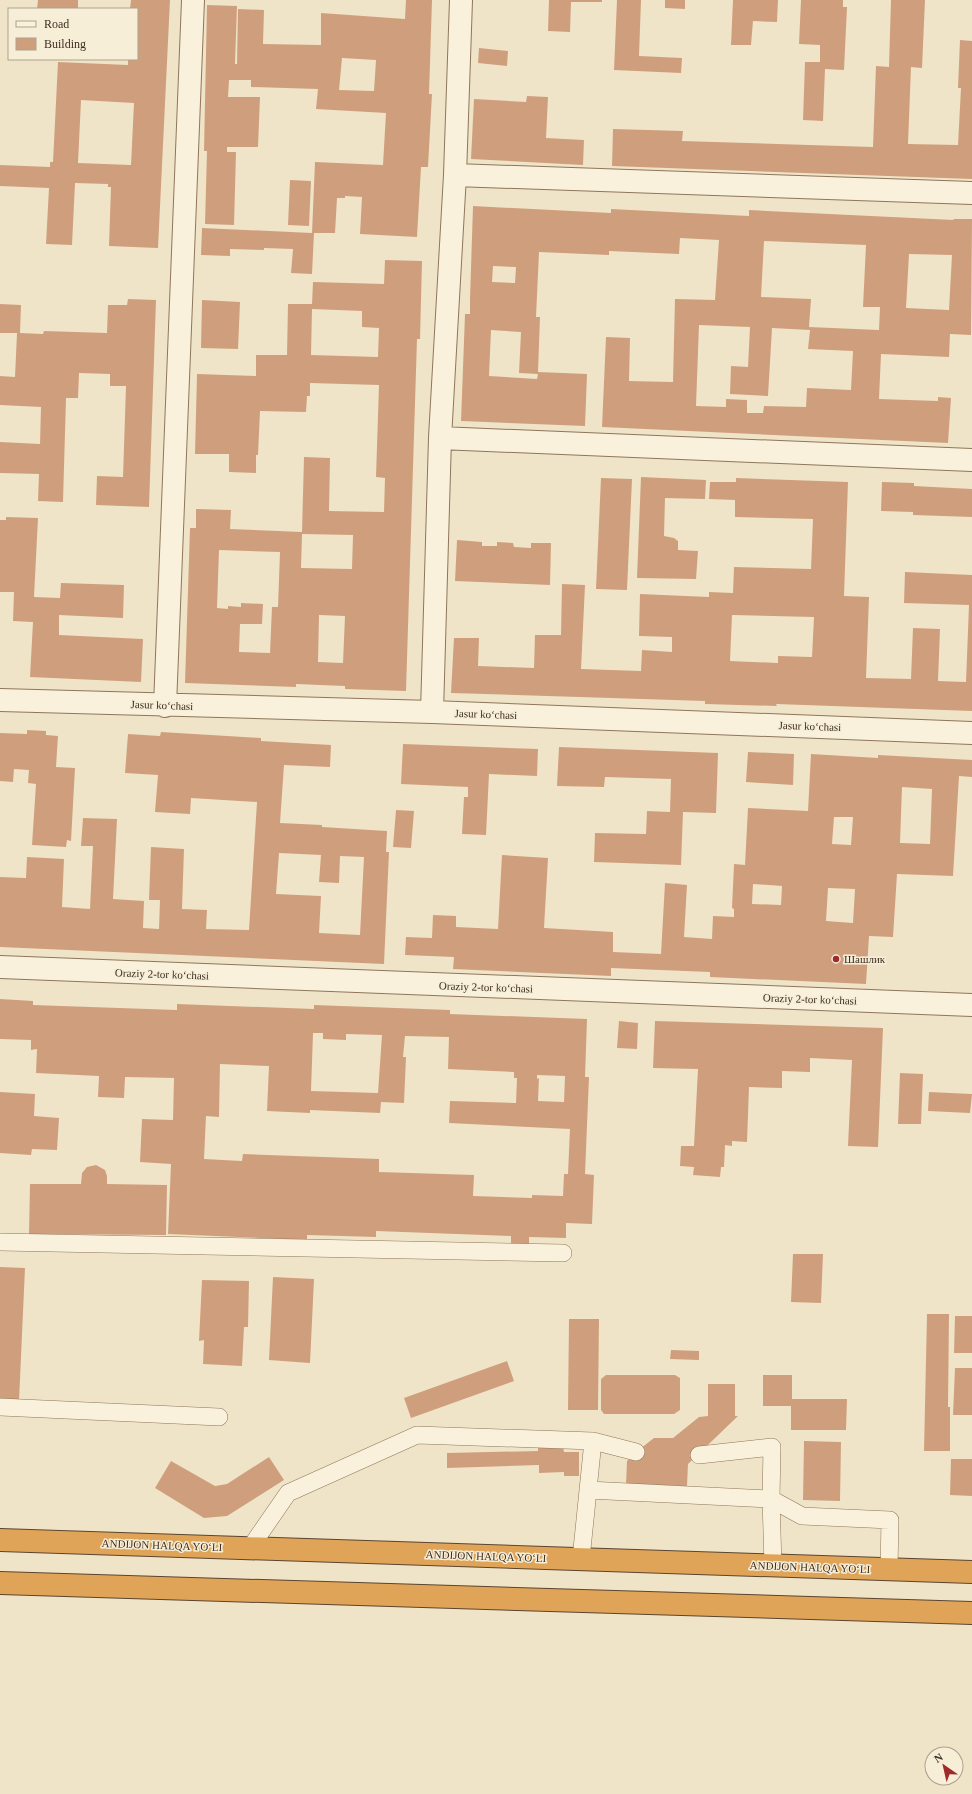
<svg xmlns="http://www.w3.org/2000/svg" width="972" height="1794" font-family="'Times New Roman',serif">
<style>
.building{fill:#cf9f7d;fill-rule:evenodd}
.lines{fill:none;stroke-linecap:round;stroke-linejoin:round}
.lane-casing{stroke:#8d765c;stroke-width:18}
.street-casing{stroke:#8d765c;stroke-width:24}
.highway-casing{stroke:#5b4430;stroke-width:24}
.lane{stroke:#faf1dc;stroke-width:17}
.street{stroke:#faf1dc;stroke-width:22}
.highway{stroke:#e0a458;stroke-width:22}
.poi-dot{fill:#9e2a2b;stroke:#f7eed8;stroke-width:1.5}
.labels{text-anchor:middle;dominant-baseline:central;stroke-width:3;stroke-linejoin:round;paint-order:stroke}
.street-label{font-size:11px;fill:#3d2e20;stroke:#f7eed8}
.poi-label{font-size:11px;fill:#3d2e20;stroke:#f7eed8;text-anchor:start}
</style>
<rect width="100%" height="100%" fill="#f0e4c8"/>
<!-- building -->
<path class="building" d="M38 0H78V9H37Z
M131 0H170L158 248 109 246 111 187H108V184L75 183 72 245 46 244 49 188 0 186V165L50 167V162H53L58 62 128 65V59H137V9H130ZM81 100 134 103 131 165 78 163Z
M406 0H432L429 94H432L428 167H421L417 237 360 234 362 197 345 196V198H337L335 233H314L312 274 291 273 293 249 264 248V250L230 249V256L201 255 202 228 312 233 315 162 383 165 386 113 316 109 318 89 251 87V80H229L228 97H260L258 147H227V152H236L234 225 205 224 207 151H204L207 5 237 6 235 64H237L238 9 264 10 263 44 321 45V13L405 19ZM342 58 376 60 374 91 339 90Z
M549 0H602V2H571L570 32 548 31Z
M617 0H641L639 56 682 58 681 73 614 70Z
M665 0H685V9L665 8Z
M733 0H778L777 22 753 21 751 45H731Z
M801 0H843V7H847L844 70 825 69 823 121 803 120 805 62H820V45L799 44Z
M891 0H925L922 68 911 67 908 144 958 145 961 88H958L960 40 972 41V179L612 166 613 129 683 131 682 141 873 147 876 66 889 67Z
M479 48 508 51 507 66 478 63Z
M527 96 548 97 546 138 584 140 583 165 471 159 474 99 526 102Z
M290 180 311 181 309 226 288 225Z
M473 206 611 213V209L749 216V210L954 220 953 219H972L971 335 950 334 949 357 881 354 879 399 938 401V397L951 398 948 443 602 427 606 337 630 338 629 381 673 382 675 299 715 300 719 240 680 238 679 254 609 251V255L539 252 536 317H540L538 372 587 374 585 426 461 421 465 314H470V299ZM764 241 866 245 863 307H880L879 330 809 327 811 299 761 297ZM909 254 952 255 949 310 906 308ZM493 266 516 267 515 283 492 282ZM699 325 750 327 748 367 731 366 730 394 768 396 772 328 810 330 808 349 853 351 851 390 807 388 806 407 764 406 763 413H747V400L726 399V407L696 406ZM491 330 521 332 519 373 538 374 537 379 489 376Z
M385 260 422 261 420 339H417L406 691 345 689V686L296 684V687L185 683 190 528H196V509L231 510 230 529 302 532 304 457 330 458 329 511 384 512 385 478 376 477 379 385 310 383V396H307L306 412 260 411 258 455H256V473L229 472V454H195L197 374 256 376V355H287L288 304H312L313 282 384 284ZM312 309 362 311V327L379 328 378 357 311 355ZM302 534 353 535 352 569 301 568ZM219 550 280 552 278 607H272L270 653 239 652 240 624H262L263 604 241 603V607L228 606V609L217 608ZM319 615 345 616 343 663 318 662Z
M128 299 156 300 149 507 96 505 97 476 123 477 126 386H110V374L79 373 78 398H66L63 502 38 501 39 474 0 473V442L40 444 41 407 0 405V376L15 377 17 333H0V304L21 305 20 333 43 334 44 331 107 333 108 305H127Z
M202 300 240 302 238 349 201 348Z
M641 477 706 480 705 499 665 498 664 536 674 538 678 541V550L698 551 696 579 637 578Z
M601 478 632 479 627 590 596 589Z
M736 478 848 482 844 596 869 597 866 678 911 679 913 628 940 629 938 681 966 682 969 605 904 603 905 572 972 575V711L776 704 777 706 705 704V701L451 693 454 638H479L478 666 534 668 535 635H561L562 584 585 585 581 669 641 671 642 650 672 652V637L639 636 640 594 709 597V592L733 593 734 567 811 569 813 519 735 517V500L709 499 710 482H736ZM732 615 814 617 812 657 778 656V663L730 661Z
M882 482 914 483V486L972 489V517L913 515V512L881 511Z
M6 517 38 518 34 597 60 598 61 583 124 585 123 618 59 615V635L143 639 141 682 30 677 33 622 13 621 14 592H0V520H6Z
M457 540 482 542V546H497V542L513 543 514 547 531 548V543H551L550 585 455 581Z
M27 730 46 731V735L58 736 56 767 75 768 71 841 67 840 66 847 32 845 36 784 28 783 29 770 14 769 13 782 0 781V733L27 734Z
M161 732 261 738V741L331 745 330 767 284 765 280 823 322 825V827L387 831 386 852H389L384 964 0 947V877L26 878 27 857 64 859 62 907 90 909 93 846H81L83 818 117 819 113 899 144 901 143 928 159 929 160 900H149L151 847 184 849 182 909 207 910 206 929 249 930 257 802 191 798 190 814 155 812 158 775 125 773 128 734 160 736ZM279 853 321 855 319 882 339 883 340 856 364 857 360 935 319 933 321 896 276 894Z
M403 744 538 749 537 776 489 774 486 835 462 834 464 797H468V787L401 784Z
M559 747 718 753 716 813 683 812 681 865 594 862 595 833 646 834 647 811 670 812 671 779 605 777 604 787 557 786Z
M748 752 794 754 793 785 746 782Z
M811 754 878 758V755L972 760V777L959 776 953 876 897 874 893 937 869 936 866 984 710 977V972L611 968V976L453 969 454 957 405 955 406 937 432 938 433 915 456 916V927L498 929 502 855 548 858 544 928 613 932V952L661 954 665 883 687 885 684 937 712 939 713 916 734 917V909L732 908 734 864 745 865 748 808 808 811ZM902 787 932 789 930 844 900 843ZM834 817H853L851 845 832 844ZM753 884 782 886 781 905 752 904ZM828 888 855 889 853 923 826 921Z
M396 810 414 811 411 848 393 847Z
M0 999 33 1001V1005L177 1010V1004L314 1009V1005L450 1010V1014L587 1019 585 1077H589L585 1174 594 1175 592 1224 566 1223V1238L529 1237V1247L511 1246V1236L376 1231V1237L307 1235V1240L168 1234 171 1164 140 1162 142 1119 173 1120 174 1078 125 1077 124 1098 98 1097 99 1076 36 1073 37 1049 31 1050V1040L0 1039ZM313 1033H323V1039L346 1040V1034L382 1035 378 1093 311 1091ZM405 1036 449 1037 448 1069 514 1072V1078H517L516 1103 450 1101 449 1123 570 1129 568 1174H564L563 1196 532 1195V1198L473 1196 474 1175 379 1172V1159L243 1154 242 1161 204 1159 206 1116 219 1117 220 1064 269 1066 267 1111 310 1113V1110L380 1113 381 1102 404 1103 406 1057H403ZM537 1075 565 1076 564 1102 538 1101 539 1078 537 1079Z
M619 1021 638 1023 637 1049 617 1048Z
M655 1021 883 1028 878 1147 848 1146 852 1060 810 1058V1072L782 1071V1088L749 1087 747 1142 732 1141V1146L725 1145 724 1167H721L720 1177 693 1175 694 1167 680 1166 681 1146H694L698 1069 653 1068Z
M900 1073 923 1074 921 1124H898Z
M0 1092 35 1094 34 1116 59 1118 57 1150 32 1149 31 1155 0 1153Z
M929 1092 972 1094 970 1113 928 1111Z
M96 1165 105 1170 107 1176V1184L167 1185 166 1235 29 1234 30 1184H81L82 1173 87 1167Z
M793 1254H823L821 1303 791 1302Z
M0 1267 25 1268 19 1401 0 1400Z
M273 1277 314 1279 310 1363 269 1360Z
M202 1280 249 1281 248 1327H244L242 1366 203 1364 204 1340 199 1341Z
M927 1314H949L948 1407H950V1451H924Z
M955 1316H972V1353H954Z
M569 1319H599L598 1410H568Z
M671 1350 699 1351V1360L670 1359Z
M507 1361 514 1381 411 1418 404 1398Z
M955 1368H972V1415H953Z
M606 1375H675L680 1378V1410L674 1414H604L601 1410V1379Z
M763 1375H792V1399H847L846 1430H791V1406H763Z
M708 1384H735V1416H738L688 1464 687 1486 626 1485 627 1461 636 1452 654 1438H673L699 1417 708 1416Z
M804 1441 841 1442 840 1501 803 1500Z
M538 1445H563L564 1452H579V1476H564V1472L539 1473V1465L447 1468V1453L538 1451Z
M269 1457 284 1480 227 1516 204 1518 155 1488 171 1461 215 1486 227 1484Z
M951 1459H972V1496L950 1495Z"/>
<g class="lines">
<defs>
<path id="lane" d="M0 1242 563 1253
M0 1407 219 1417
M699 1455 772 1447 771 1499 773 1565
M588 1490 771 1499 802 1516 890 1520 889 1569
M250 1548 288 1493 417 1435 593 1441 636 1452
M581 1559 593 1441"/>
<path id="street" d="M455 175 972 193
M440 438 972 460
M0 700 432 712 972 733
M165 706 193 0
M432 712 440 438 455 175 461 0
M0 967 972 1005"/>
<path id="highway" d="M0 1540 972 1572
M0 1583 972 1613"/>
</defs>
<!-- lane casing -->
<use href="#lane" class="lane-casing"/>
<!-- street casing -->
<use href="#street" class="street-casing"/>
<!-- highway casing -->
<use href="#highway" class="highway-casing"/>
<!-- lane -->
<use href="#lane" class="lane"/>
<!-- street -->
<use href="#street" class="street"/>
<!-- highway -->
<use href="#highway" class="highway"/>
</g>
<!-- markers -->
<circle class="poi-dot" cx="836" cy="959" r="4"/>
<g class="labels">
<!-- street labels -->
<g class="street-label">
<text transform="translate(162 705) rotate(2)">Jasur koʻchasi</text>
<text transform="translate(486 714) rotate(2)">Jasur koʻchasi</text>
<text transform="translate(810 726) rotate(2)">Jasur koʻchasi</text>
<text transform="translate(162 974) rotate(2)">Oraziy 2-tor koʻchasi</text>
<text transform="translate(486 987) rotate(2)">Oraziy 2-tor koʻchasi</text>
<text transform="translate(810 999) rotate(2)">Oraziy 2-tor koʻchasi</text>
<text transform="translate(162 1545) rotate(2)">ANDIJON HALQA YO‘LI</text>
<text transform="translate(486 1556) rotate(2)">ANDIJON HALQA YO‘LI</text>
<text transform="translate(810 1567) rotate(2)">ANDIJON HALQA YO‘LI</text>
</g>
<!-- poi labels -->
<g class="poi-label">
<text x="844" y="959">Шашлик</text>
</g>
</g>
<!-- legend -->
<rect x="8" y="8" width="130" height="52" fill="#f7eed8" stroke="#ada18e"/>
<rect x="16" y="21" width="20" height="6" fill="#faf1dc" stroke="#ada18e"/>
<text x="44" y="28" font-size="12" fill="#3d2e20">Road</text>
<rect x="16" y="38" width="20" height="12" fill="#cf9f7d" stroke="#ada18e"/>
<text x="44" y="48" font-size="12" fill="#3d2e20">Building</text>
<!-- north arrow -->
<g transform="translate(944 1766) rotate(326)"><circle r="19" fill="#f7eed8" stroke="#ada18e"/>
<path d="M0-3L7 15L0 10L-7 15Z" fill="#9e2a2b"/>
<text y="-6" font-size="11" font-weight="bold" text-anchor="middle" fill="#3d2e20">N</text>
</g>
</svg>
